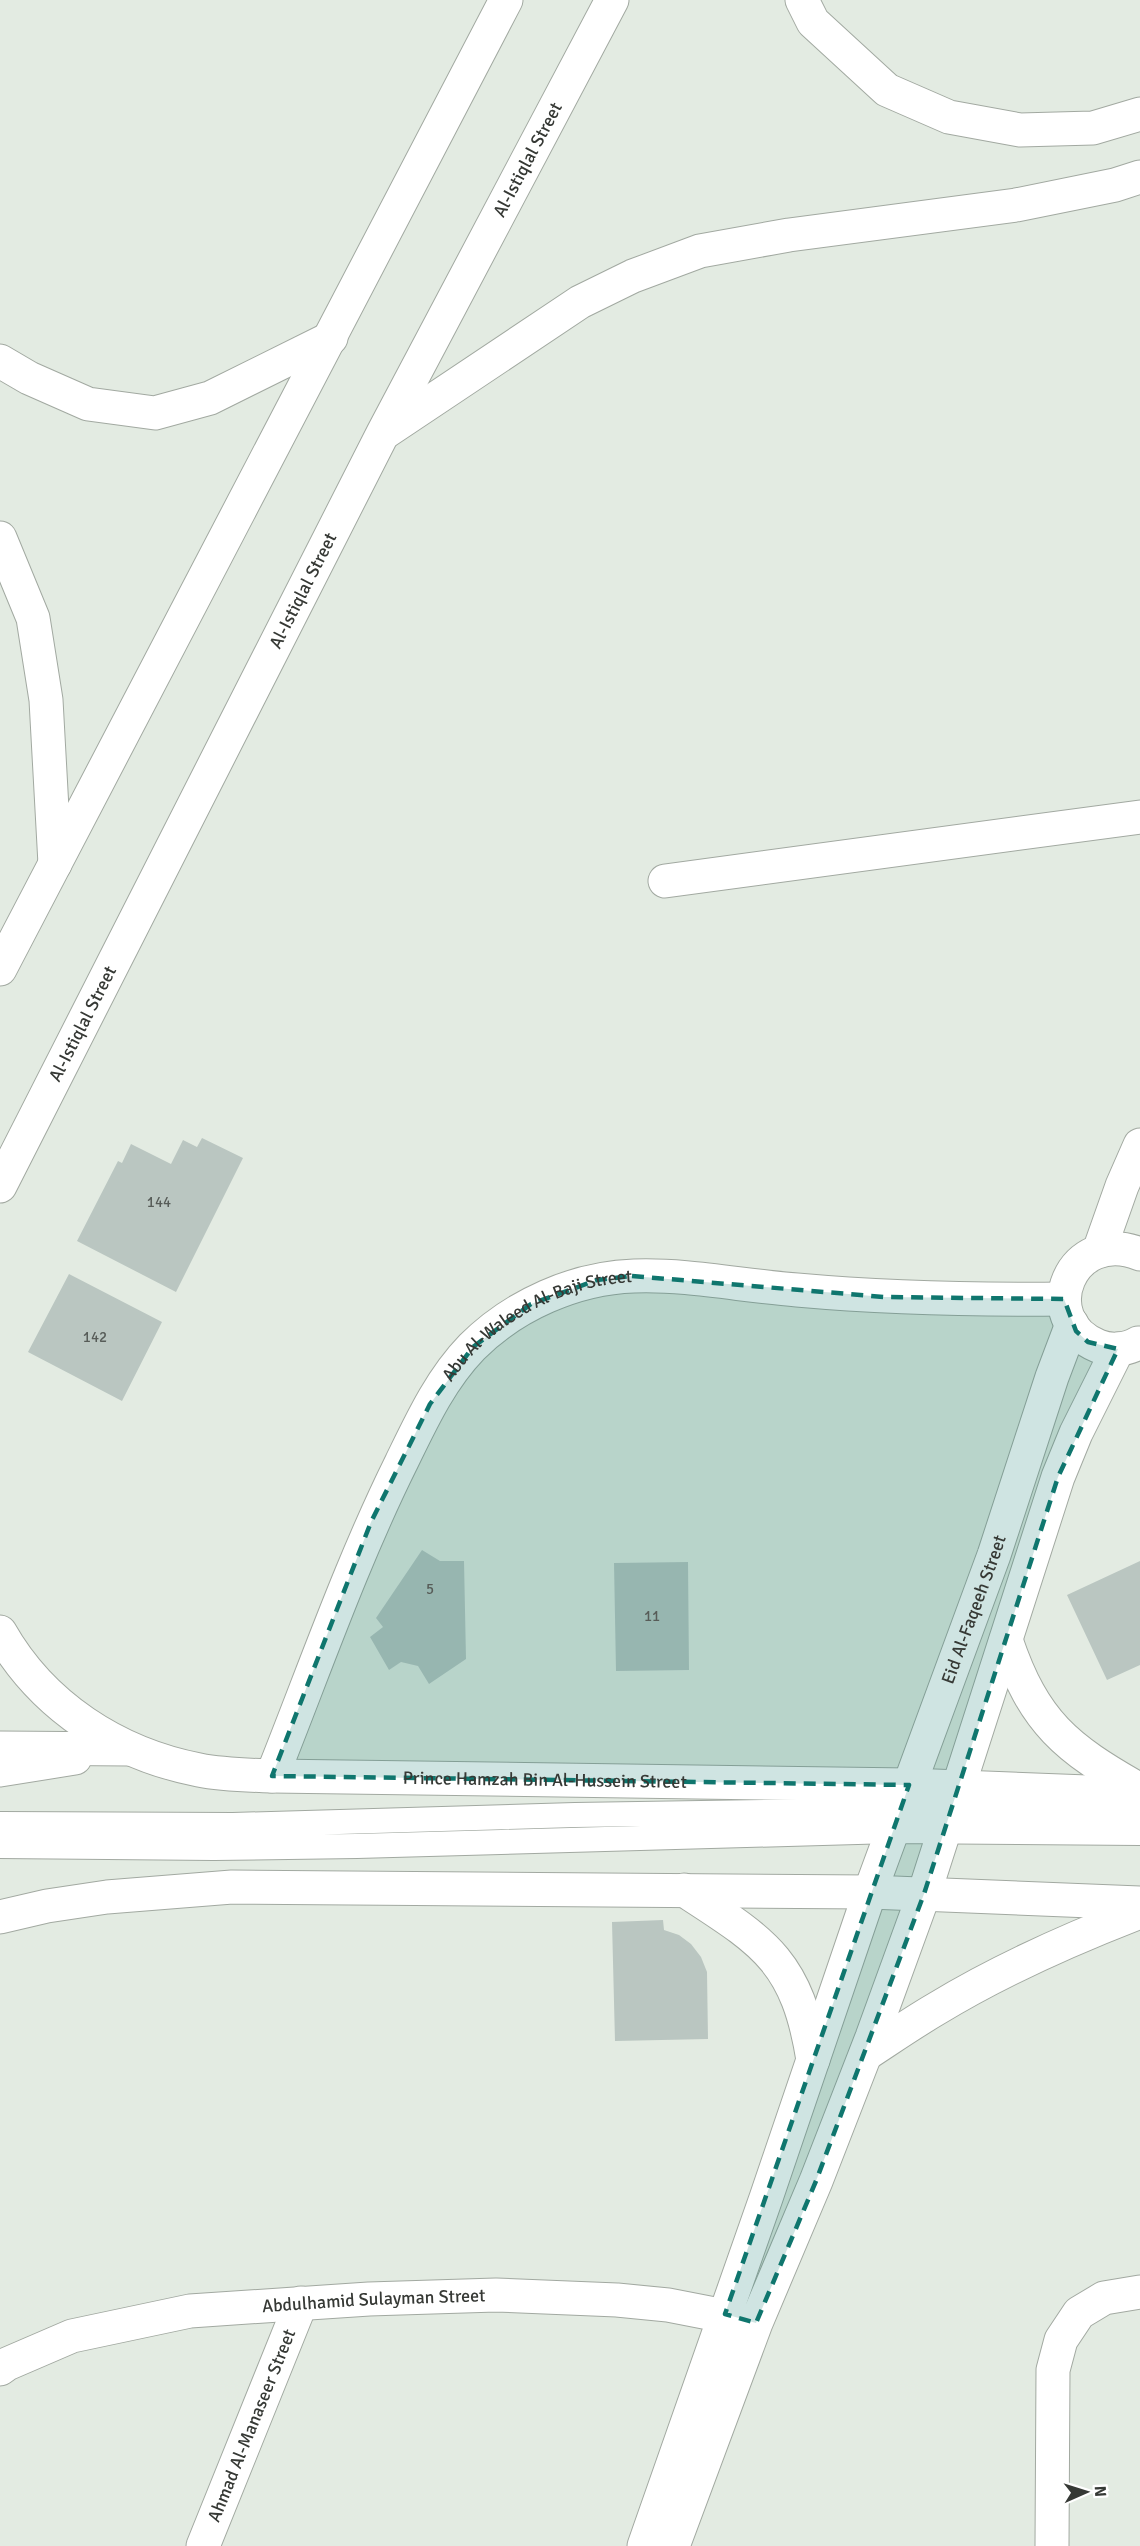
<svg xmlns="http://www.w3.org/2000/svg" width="1140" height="2546" font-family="Signika,sans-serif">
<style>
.building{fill:#bac6c1}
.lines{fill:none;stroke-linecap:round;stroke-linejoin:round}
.service-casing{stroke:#a2a9a1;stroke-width:26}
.minor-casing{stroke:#a2a9a1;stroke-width:35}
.secondary-casing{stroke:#a2a9a1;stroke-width:35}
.trunk-casing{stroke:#a2a9a1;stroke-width:35}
.service{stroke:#fff;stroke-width:24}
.minor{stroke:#fff;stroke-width:33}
.secondary{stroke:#fff;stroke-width:33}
.trunk{stroke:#fff;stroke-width:33}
.marked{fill:#0f766e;fill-opacity:0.2;stroke:#0f766e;stroke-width:4.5;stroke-dasharray:12 8;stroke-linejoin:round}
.labels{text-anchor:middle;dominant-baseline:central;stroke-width:4.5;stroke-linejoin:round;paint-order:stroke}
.number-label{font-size:15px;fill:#575c58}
.street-label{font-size:18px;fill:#363935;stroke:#fff}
</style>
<rect width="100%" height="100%" fill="#e3ebe2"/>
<!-- building -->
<path class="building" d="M202 1138 243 1158 176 1292 77 1241 118 1161 122 1163 131 1144 171 1164 183 1140 197 1147Z
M69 1274 162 1322 122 1401 28 1352Z
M422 1550 440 1561H464L466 1659 429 1684 418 1666 401 1662 389 1670 370 1637 383 1627 376 1618Z
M1140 1561V1665L1107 1680 1067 1595Z
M688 1562 689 1670 616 1671 614 1563Z
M663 1920 664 1930 679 1935 691 1944 701 1957 707 1972 708 2039 615 2041 612 1922Z"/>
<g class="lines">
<defs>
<path id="service" d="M0 1824 233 1825 575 1815 951 1809 1140 1813
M0 1846 214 1848 357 1846 892 1831 1140 1833"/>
<g id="minor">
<path d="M665 881 1140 817"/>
<path d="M1099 1251 1122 1186 1140 1145"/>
<path d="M1138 1343C1127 1350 1110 1351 1098 1346 1033 1319 1071 1226 1140 1254"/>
<path id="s1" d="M272 1776C314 1671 351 1564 401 1463 421 1422 440 1380 472 1347 514 1305 575 1278 634 1276 688 1274 743 1286 797 1290 886 1298 975 1300 1064 1299"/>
<path id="s2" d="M0 2369 7 2364 72 2336 190 2311 369 2299 496 2295 617 2300 668 2305 745 2320"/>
<path id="s3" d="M203 2546 301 2303"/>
<path id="s4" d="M644 2546 766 2198 870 1892 994 1555 1052 1377 1072 1324"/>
<path d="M673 2546 756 2323 816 2181 872 2037 924 1894 1058 1477 1076 1433 1118 1349"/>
<path d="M1052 2546 1053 2370 1061 2340 1079 2313 1104 2298 1140 2292"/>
</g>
<g id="secondary">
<path id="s5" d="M0 1632C42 1706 116 1754 199 1770 223 1775 248 1775 272 1776L909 1785 1140 1794"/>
<path d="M1006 1640C1034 1723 1066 1748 1140 1790"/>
<path d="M0 1770 75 1758"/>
<path d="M684 1890C764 1942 797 1960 813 2060"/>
<path d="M0 1917 47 1906 107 1897 232 1887 870 1892 1140 1903"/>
<path d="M866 2054C889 2039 912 2023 936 2009 1000 1970 1070 1939 1140 1912"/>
</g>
<g id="trunk">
<path d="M802 0 813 22 887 90 949 117 1020 130 1093 128 1140 114"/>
<path d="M0 361 29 378 88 404 155 413 210 398 331 338"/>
<path d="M387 431 580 302 633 276 700 251 789 235 1016 205 1115 185 1140 177"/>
<path d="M0 538 33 618 46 700 55 864"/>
<path d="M0 969 506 0"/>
<path id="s6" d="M0 1186 383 433 612 0"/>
<path d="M0 1748 130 1749"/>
</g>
</defs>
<!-- service casing -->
<use href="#service" class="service-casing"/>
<!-- minor casing -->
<use href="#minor" class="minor-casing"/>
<!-- secondary casing -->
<use href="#secondary" class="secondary-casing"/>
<!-- trunk casing -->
<use href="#trunk" class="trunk-casing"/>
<!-- service -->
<use href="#service" class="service"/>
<!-- minor -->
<use href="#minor" class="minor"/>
<!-- secondary -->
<use href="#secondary" class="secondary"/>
<!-- trunk -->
<use href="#trunk" class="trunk"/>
</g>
<!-- marked area -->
<path class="marked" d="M632 1276 884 1297 1064 1299 1076 1331 1088 1342 1118 1349 1058 1477 924 1894 816 2181 756 2323 725 2314 909 1785 272 1776 371 1522 430 1404 473 1347 531 1304 597 1280Z"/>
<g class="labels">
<!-- number labels -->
<g class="number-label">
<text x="159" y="1202">144</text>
<text x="95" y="1337">142</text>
<text x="430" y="1589">5</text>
<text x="652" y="1616">11</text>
</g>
<!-- street labels -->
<g class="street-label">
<text stroke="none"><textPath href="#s6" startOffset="1154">Al-Istiqlal Street</textPath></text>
<text stroke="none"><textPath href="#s6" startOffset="668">Al-Istiqlal Street</textPath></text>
<text stroke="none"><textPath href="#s6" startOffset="182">Al-Istiqlal Street</textPath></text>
<text stroke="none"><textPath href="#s1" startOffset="544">Abu Al-Waleed Al-Baji Street</textPath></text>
<text stroke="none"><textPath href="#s4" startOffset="993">Eid Al-Faqeeh Street</textPath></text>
<text stroke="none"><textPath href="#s5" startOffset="596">Prince Hamzah Bin Al-Hussein Street</textPath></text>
<text stroke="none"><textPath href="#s2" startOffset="384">Abdulhamid Sulayman Street</textPath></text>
<text stroke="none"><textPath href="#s3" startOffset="130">Ahmad Al-Manaseer Street</textPath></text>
</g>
</g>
<!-- north arrow -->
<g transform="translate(1086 2492) rotate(87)" stroke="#ffffff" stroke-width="4.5" paint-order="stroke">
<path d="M0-4.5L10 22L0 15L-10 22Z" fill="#363935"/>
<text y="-9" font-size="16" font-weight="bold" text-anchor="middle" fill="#363935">N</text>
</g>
</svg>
